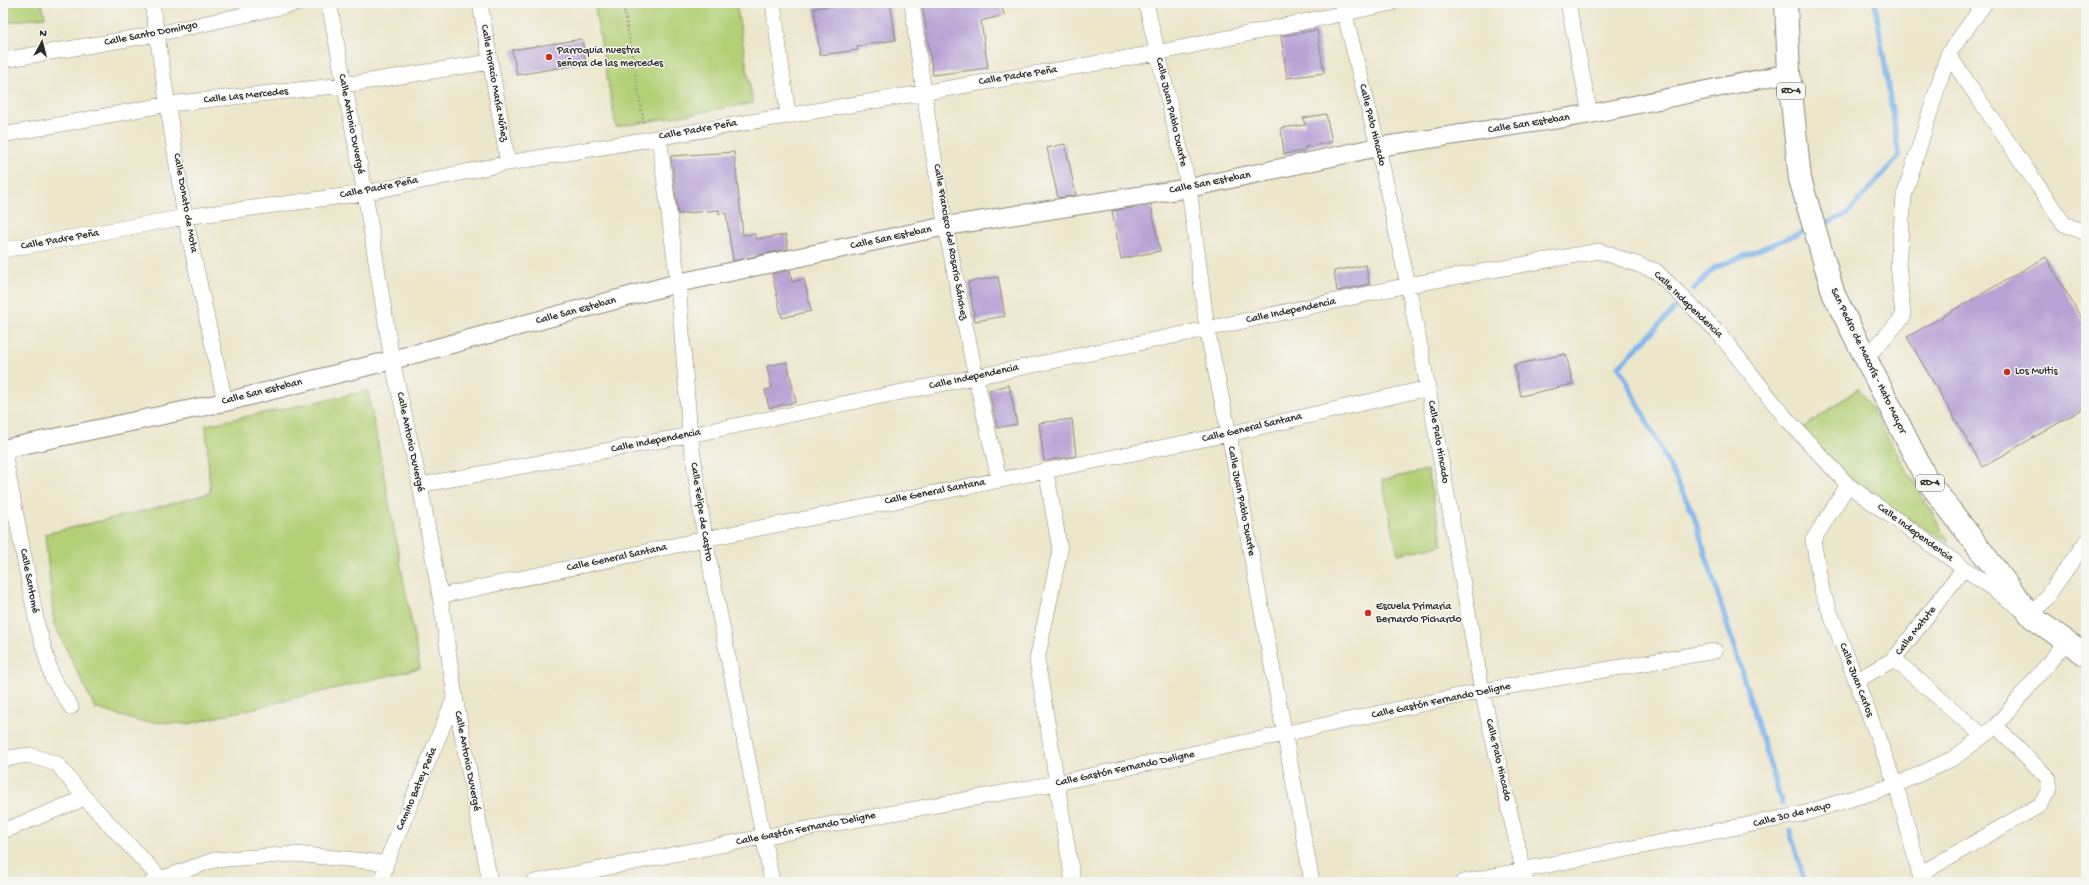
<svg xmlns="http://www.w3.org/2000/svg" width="2089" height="885" font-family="'Gochi Hand',sans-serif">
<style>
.green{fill:#b3d077;stroke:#6f7e51}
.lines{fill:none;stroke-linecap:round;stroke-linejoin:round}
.stream{stroke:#7db4ec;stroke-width:5}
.building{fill:#b7a2d4}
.minor-casing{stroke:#8c887b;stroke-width:16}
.tertiary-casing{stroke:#8c887b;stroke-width:20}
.primary-casing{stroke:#8c887b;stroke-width:24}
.path{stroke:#8c887b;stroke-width:2.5;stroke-dasharray:1 3;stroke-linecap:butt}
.minor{stroke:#fff;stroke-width:15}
.tertiary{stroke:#fff;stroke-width:18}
.primary{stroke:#fff;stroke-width:22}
.poi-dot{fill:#c8321e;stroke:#f6f6f2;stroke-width:1.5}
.labels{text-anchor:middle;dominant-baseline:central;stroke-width:3;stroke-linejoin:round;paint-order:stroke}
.shield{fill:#f6f6f2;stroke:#686867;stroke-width:1}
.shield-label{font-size:10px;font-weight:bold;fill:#2b2b2b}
.street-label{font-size:11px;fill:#2b2b2b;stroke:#f6f6f2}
.poi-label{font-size:11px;fill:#2b2b2b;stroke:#f6f6f2;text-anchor:start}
</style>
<rect width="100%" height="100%" fill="#f6f6f2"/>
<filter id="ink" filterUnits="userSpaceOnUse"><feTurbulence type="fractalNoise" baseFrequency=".025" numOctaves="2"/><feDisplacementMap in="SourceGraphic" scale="8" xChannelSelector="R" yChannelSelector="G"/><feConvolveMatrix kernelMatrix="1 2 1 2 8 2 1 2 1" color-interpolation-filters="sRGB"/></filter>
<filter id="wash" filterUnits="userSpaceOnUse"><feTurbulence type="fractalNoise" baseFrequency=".012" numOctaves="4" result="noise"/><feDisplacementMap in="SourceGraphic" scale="16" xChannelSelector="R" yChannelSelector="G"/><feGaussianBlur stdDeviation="0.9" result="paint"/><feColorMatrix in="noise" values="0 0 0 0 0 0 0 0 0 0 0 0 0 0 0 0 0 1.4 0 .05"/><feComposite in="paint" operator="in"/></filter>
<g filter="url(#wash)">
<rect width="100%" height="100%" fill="#ece6cb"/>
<!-- green -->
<path class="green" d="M3 3H42L45 17 5 23Z
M594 3H736L753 103 616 127Z
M1859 388 1949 542 1848 485 1799 431Z
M368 391 420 668 188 724 137 721 95 708 54 624 45 534 151 509 210 493 206 425Z
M1427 470 1443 545 1398 554 1382 480Z"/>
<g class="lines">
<!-- stream -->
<path class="stream" d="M1819 226 1846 215 1899 156 1875 3
M1694 289 1714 268 1810 229
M1675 309 1619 366 1693 513 1782 804
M1790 831 1805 882"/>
</g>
<g id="blocks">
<!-- building -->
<path class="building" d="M853 3H890L896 40 857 46 858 50 820 55 814 8Z
M922 3H1001L1004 15 981 21 988 68 933 75Z
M1317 30 1324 73 1287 78 1281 36Z
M582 39 586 63 517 75 512 50Z
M1326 114 1332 142 1305 147V151L1284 154 1281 128 1305 125 1303 118Z
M1065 144 1076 195 1058 198 1047 148Z
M734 152 743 235 755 234 756 239 786 235 788 249 733 261 726 213 719 214V210L678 214 671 156Z
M1151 205 1160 251 1121 259 1112 211Z
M2046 257 2086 326V407L1983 467 1907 337Z
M1366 265 1369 284 1337 291 1334 271Z
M790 270 792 282 804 279 811 311 782 318 772 274Z
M998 277 1005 316 975 321 968 282Z
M1566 354 1573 384 1521 396 1514 365Z
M787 362 796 402 769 408 765 390 772 388 767 366Z
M1009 385 1017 424 997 428 989 390Z
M1072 419 1076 456 1044 461 1039 423Z"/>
</g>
</g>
<g filter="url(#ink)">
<use href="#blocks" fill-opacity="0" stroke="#8c887b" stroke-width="1"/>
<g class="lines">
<defs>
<path id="minor" d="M152 3 185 217 225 402
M329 3 365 193 392 360 420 485 440 596 455 697 490 882
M480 3 508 163
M773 3 788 115
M912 3C931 163 962 322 999 479
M1146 3 1189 188 1207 329 1229 434 1312 882
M1342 3 1378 147 1408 285 1428 388 1482 691 1526 882
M1568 3 1590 114
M1948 54 1985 3
M3 60 157 34 299 3
M3 135 169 104 344 85 490 62
M659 137 678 283 690 435 705 539 772 882
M3 250 185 217 365 193 508 163 1157 53 1392 3
M1866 358 1903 317 1898 263 1904 196 1948 54 2064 224 2086 233
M3 448 37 624 52 677 71 707
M1046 470 1060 550 1037 660 1073 882
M420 485 690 435 975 377 1207 329 1408 285 1599 251 1656 271 1717 331 1785 417 1848 485 2032 617 2086 542
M1848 485 1813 540 1822 591 1896 785 1922 882
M440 596 705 539 1229 434 1428 388
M1894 659 1983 736
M1856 681 1894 659 1964 568
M3 759 29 755 57 764 85 798 160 878
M3 831 85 798
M1920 874 2040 805 2049 791V779L1996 726
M152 882 214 860 295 854 386 863
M382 882 386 863 455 697
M534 882 762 837 1057 783 1482 691 1715 651
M1463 882 1802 814 1896 785 1954 758 1996 726 2067 641"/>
<path id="tertiary" d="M3 449 225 402 392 360 678 283 946 226 1189 188 1378 147 1590 114 1789 73"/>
<path id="primary" d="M1786 3 1789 73 1800 179 1834 295 1927 480 2032 617 2086 655"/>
</defs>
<!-- minor casing -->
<use href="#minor" class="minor-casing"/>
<!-- tertiary casing -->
<use href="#tertiary" class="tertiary-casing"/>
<!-- primary casing -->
<use href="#primary" class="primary-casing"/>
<!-- path -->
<path class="path" d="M623 3 644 125"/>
<!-- minor -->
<use href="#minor" class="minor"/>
<!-- tertiary -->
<use href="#tertiary" class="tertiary"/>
<!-- primary -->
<use href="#primary" class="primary"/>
</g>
</g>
<!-- markers -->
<g class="poi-dot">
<circle cx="549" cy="57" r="4"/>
<circle cx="2007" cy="372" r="4"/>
<circle cx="1368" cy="613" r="4"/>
</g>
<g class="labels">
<!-- shield labels -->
<g class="shield">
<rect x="1777" y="83" width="28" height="16" rx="3"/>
<rect x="1916" y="475" width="28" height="16" rx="3"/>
</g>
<g class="shield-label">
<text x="1791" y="91">RD-4</text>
<text x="1930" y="483">RD-4</text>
</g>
<!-- street labels -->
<g class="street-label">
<text transform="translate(151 34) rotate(-11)">Calle Santo Domingo</text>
<text transform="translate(1018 76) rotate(-9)">Calle Padre Peña</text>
<text transform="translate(494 83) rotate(80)">Calle Horacio María Núñez</text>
<text transform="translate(246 96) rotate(-6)">Calle Las Mercedes</text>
<text transform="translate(1171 112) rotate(77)">Calle Juan Pablo Duarte</text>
<text transform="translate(351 124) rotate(79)">Calle Antonio Duvergé</text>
<text transform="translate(1529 124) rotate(-9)">Calle San Esteban</text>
<text transform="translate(1372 125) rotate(76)">Calle Palo Hincado</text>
<text transform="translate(698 130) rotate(-10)">Calle Padre Peña</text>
<text transform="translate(1210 183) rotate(-11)">Calle San Esteban</text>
<text transform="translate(379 188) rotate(-11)">Calle Padre Peña</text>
<text transform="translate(185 203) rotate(80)">Calle Donato de Mota</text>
<text transform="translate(891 238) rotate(-12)">Calle San Esteban</text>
<text transform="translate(60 240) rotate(-10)">Calle Padre Peña</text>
<text transform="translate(950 242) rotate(80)">Calle Francisco del Rosario Sánchez</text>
<text transform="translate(1688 305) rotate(44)">Calle Independencia</text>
<text transform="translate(576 311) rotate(-15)">Calle San Esteban</text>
<text transform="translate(1291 311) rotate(-12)">Calle Independencia</text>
<text transform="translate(1868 361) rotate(64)">San Pedro de Macorís - Hato Mayor</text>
<text transform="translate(974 377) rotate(-12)">Calle Independencia</text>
<text transform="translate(262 392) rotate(-14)">Calle San Esteban</text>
<text transform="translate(1252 428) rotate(-13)">Calle General Santana</text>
<text transform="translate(656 441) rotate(-11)">Calle Independencia</text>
<text transform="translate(410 442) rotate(78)">Calle Antonio Duvergé</text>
<text transform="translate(1438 442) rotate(80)">Calle Palo Hincado</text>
<text transform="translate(935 492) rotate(-11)">Calle General Santana</text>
<text transform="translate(1241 501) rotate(79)">Calle Juan Pablo Duarte</text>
<text transform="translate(701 512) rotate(81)">Calle Felipe de Castro</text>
<text transform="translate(1915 533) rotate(36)">Calle Independencia</text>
<text transform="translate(617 558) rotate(-12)">Calle General Santana</text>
<text transform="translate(29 581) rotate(79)">Calle Santomé</text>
<text transform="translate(1916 631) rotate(-52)">Calle Matute</text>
<text transform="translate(1856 680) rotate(69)">Calle Juan Carlos</text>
<text transform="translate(1441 701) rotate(-12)">Calle Gastón Fernando Deligne</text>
<text transform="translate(1498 760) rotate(77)">Calle Palo Hincado</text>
<text transform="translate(467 761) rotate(79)">Calle Antonio Duvergé</text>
<text transform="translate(1125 769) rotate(-12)">Calle Gastón Fernando Deligne</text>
<text transform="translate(417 789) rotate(-67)">Camino Batey Peña</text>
<text transform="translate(1792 815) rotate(-14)">Calle 30 de Mayo</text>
<text transform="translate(806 829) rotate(-11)">Calle Gastón Fernando Deligne</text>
</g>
<!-- poi labels -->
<g class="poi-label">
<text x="557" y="51">Parroquia nuestra<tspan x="557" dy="13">señora de las mercedes</tspan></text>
<text x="2015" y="372">Los Multis</text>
<text x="1376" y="607">Escuela Primaria<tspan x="1376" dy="13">Bernardo Pichardo</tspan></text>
</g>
</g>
<!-- margin -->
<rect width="2089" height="885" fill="none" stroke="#f6f6f2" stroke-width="16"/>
<!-- north arrow -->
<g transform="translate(42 42) rotate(7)" stroke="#f6f6f2" stroke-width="3" paint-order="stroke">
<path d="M0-3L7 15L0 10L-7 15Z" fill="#2b2b2b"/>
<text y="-6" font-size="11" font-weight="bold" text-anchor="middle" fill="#2b2b2b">N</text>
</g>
</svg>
